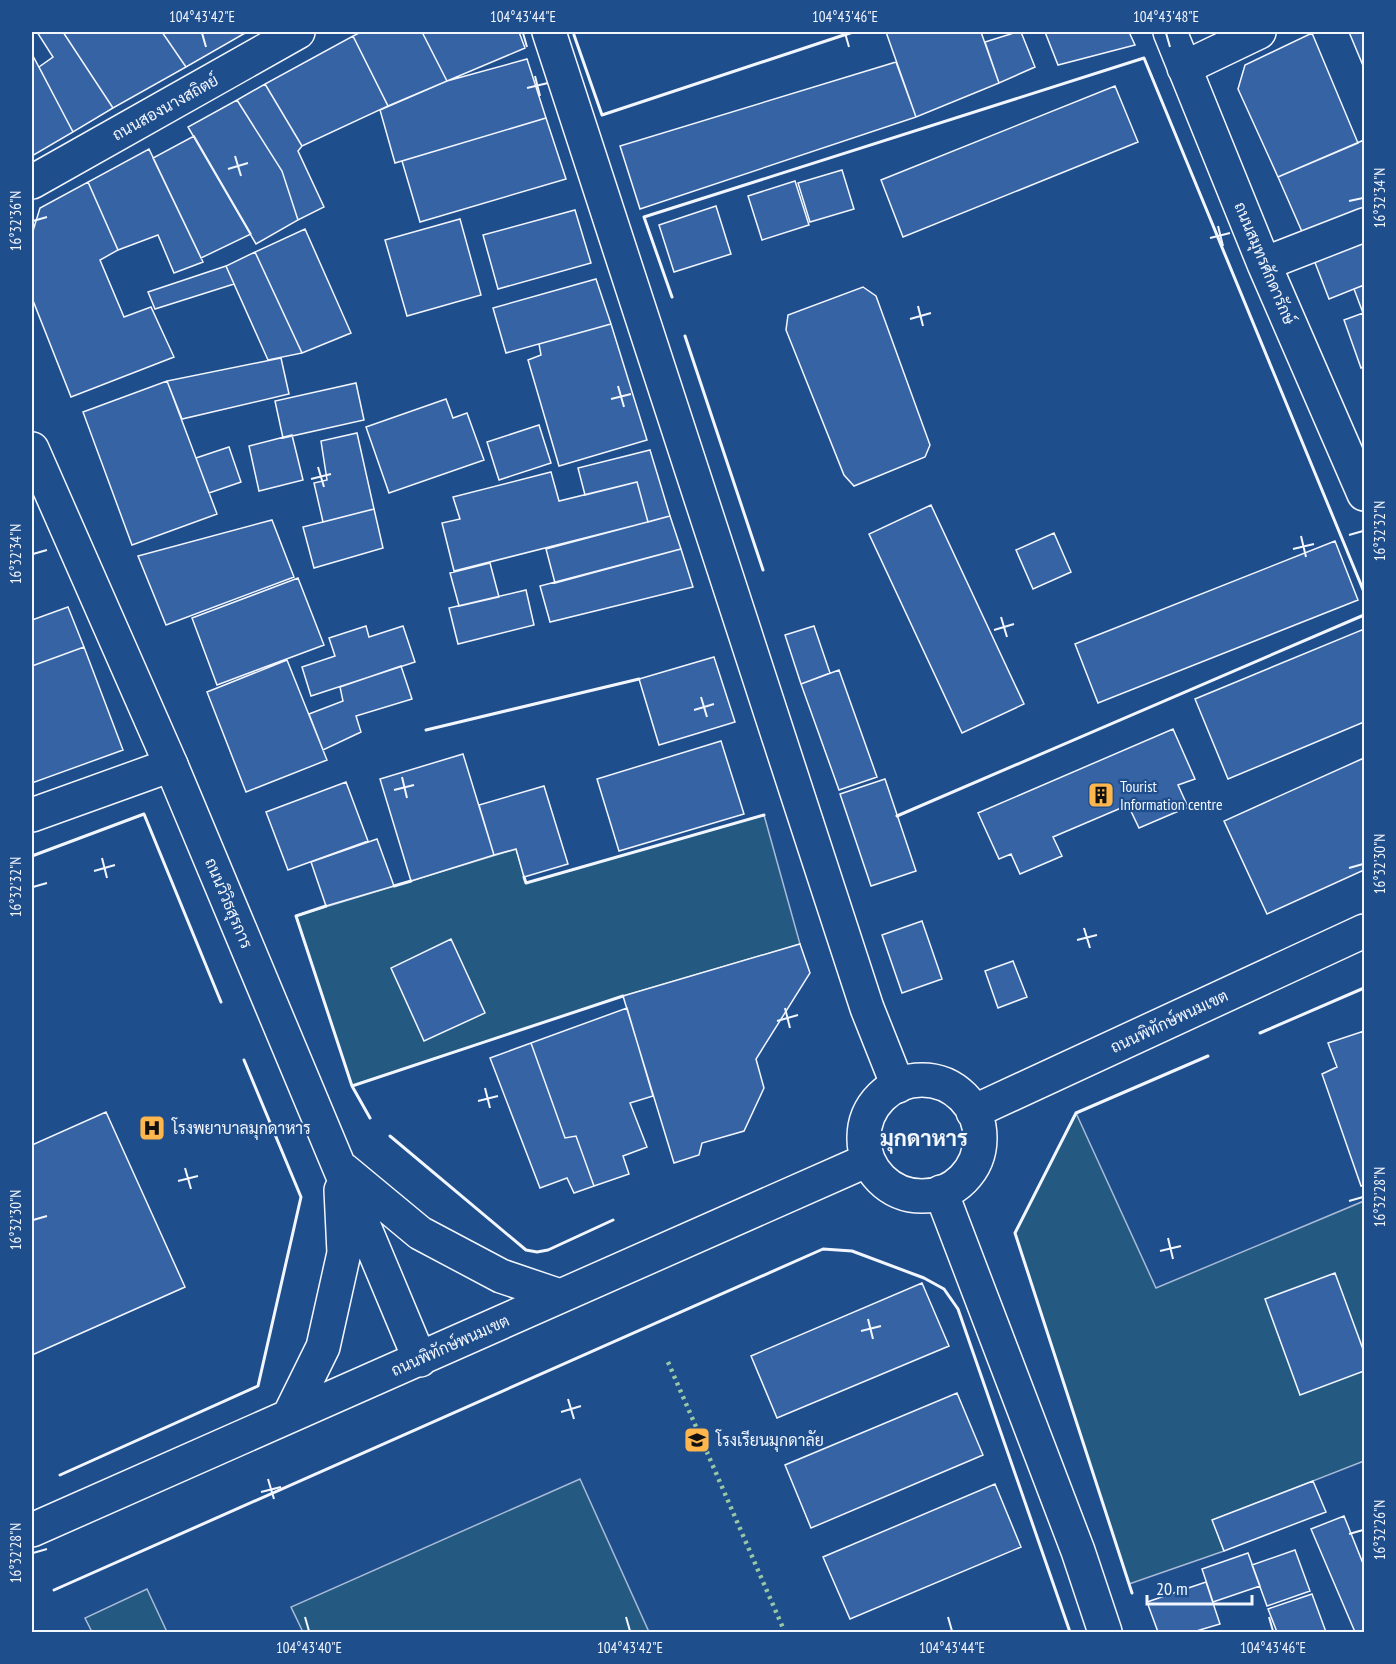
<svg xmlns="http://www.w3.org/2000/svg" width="1396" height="1664" font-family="'PT Sans Narrow',Sarabun,sans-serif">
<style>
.green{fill:#245a82;stroke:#a8bbd7;stroke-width:1.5}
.building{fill:#3563a3;stroke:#f2f6ff;stroke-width:1.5}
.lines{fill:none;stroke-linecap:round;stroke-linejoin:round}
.minor-casing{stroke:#f2f6ff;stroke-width:36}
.major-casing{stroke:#f2f6ff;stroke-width:36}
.minor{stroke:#1f4e8c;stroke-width:33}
.major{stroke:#1f4e8c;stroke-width:33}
.hedge{stroke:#97c8a6;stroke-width:4.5;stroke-dasharray:3 4.5;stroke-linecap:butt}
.wall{stroke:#f2f6ff;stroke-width:3}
.ticks{fill:none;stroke:#f2f6ff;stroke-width:2}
.labels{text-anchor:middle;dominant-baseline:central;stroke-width:4.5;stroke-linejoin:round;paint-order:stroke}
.street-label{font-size:16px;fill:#f2f6ff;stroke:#1f4e8c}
.poi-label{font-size:16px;fill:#f2f6ff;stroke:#1f4e8c;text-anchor:start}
.district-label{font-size:22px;font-weight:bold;fill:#f2f6ff;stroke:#1f4e8c}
.neatline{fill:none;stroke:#f2f6ff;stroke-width:2}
.ticks-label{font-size:15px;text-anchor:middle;fill:#f2f6ff}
</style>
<rect width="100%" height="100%" fill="#1f4e8c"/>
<!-- green -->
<path class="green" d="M764 815 800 944 623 996 352 1086 296 916 516 849 526 883Z
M1076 1113 1156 1288 1364 1201V1461L1213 1520 1224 1551 1129 1584 1015 1233Z
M580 1479 649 1632H303L291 1607Z
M147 1589 167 1632H92L85 1618Z"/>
<!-- building -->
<path class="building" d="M37 32H63L113 108 73 132 39 67 53 57Z
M63 32H162L186 67 113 108Z
M162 32H247L186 67Z
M361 32H422L447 81 388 106 353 36Z
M422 32H519L525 48 447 81Z
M886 32H981L999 83 916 117Z
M1017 32H1021L1035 67 999 83 985 42Z
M1045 32H1129L1135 45 1058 65Z
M1349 32H1364V68Z
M1312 33 1358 143 1278 177 1238 89 1245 65Z
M353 36 388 106 302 146 265 84Z
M32 54 73 132 32 156Z
M527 59 546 118 395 163 380 110 447 81Z
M896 62 916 117 640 209 620 146Z
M265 84 302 146 298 151 324 207 298 220 282 171 237 100Z
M1115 86 1138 142 903 237 881 180Z
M237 100 282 171 298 220 256 244 188 127Z
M546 118 566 179 420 222 402 161Z
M194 136 251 234 201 258 153 158Z
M1364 140V209L1303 234 1278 177Z
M149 149 203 262 174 273 158 235 118 250 88 182Z
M842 170 854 209 810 222 798 183Z
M795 181 809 225 762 240 748 196Z
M88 182 118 250 100 260 124 317 151 307 174 357 71 397 32 298V234L40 208Z
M716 206 731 254 674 272 659 225Z
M575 210 591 263 498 289 483 235Z
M460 219 481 295 407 316 385 240Z
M305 229 351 333 302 353 255 252Z
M1364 241V285L1329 299 1314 260Z
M255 252 302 353 268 360 226 266Z
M226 266 234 284 155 309 148 292Z
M596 279 611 324 506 353 493 308Z
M1364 285V313H1363L1354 289Z
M863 287 876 296 930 445 925 457 854 486 844 475 786 330 788 315Z
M1363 313 1364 366 1361 368 1344 320Z
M611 324 647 440 559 466 528 360 541 355 539 344Z
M281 358 289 394 182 419 167 381Z
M167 381 217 514 132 545 83 412Z
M356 383 364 420 283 438 275 401Z
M446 399 453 418 467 413 484 460 389 493 366 427Z
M539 425 551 463 499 480 487 442Z
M357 433 374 509 323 522 314 483 327 480 321 441Z
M292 435 303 480 259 491 249 446Z
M229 447 241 482 209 493 196 458Z
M650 450 670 516 648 522 637 482 585 495 578 468Z
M551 472 559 501 637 482 648 522 454 571 442 523 460 519 453 497Z
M931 505 1024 704 962 733 869 534Z
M374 509 383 548 314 568 303 527Z
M670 516 681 549 555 583 546 549Z
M272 520 294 577 166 625 138 556Z
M1054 533 1071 572 1033 589 1016 550Z
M1335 541 1358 600 1098 703 1075 644Z
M681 549 693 587 550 622 540 586Z
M490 563 499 597 459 606 450 573Z
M298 578 324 645 217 685 192 618Z
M526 590 534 625 458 644 449 608Z
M68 607 84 647 32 666V620Z
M366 626 369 637 403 626 415 662 311 696 302 667 335 656 329 638Z
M814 626 830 673 801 684 785 635Z
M1364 629V722L1228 779 1195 699Z
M84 647 123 750 32 783V666Z
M714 657 735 722 659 745 639 679Z
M287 660 327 760 246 792 207 692Z
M401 666 412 699 356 716 361 732 323 750 309 714 343 701 340 687Z
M839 670 877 777 839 790 801 684Z
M1173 729 1195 779 1178 785 1188 807 1139 828 1128 805 1053 837 1062 856 1020 874 1011 854 999 859 978 813Z
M721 741 744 814 619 851 597 779Z
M463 754 494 855 411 881 380 779Z
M1364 758V870L1267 914 1224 821Z
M885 779 916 871 871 886 840 794Z
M346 782 368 841 288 870 266 812Z
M544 786 568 864 524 877 516 849 494 855 479 805Z
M377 839 394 886 326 906 311 862Z
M922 921 942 979 902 993 882 935Z
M451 939 485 1013 424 1041 391 968Z
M800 944 810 973 756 1059 764 1088 744 1131 702 1143 699 1155 674 1163 623 996Z
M1013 961 1027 997 998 1008 985 971Z
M627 1008 653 1096 630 1103 647 1147 623 1156 629 1174 594 1186 576 1136 565 1138 531 1043Z
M1364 1031V1185L1361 1186 1322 1074 1337 1067 1328 1043Z
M531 1043 565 1138 576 1136 594 1186 574 1193 567 1178 540 1188 490 1058Z
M106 1112 185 1287 32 1355V1145Z
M1335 1273 1364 1352V1371L1300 1395 1265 1299Z
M922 1283 949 1346 777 1418 751 1356Z
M957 1393 983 1455 811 1528 785 1465Z
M1313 1481 1326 1512 1224 1551 1212 1520Z
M995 1484 1021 1547 850 1619 823 1557Z
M1344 1516 1364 1566V1632H1355L1311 1529Z
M1295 1550 1310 1591 1267 1606 1252 1565Z
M1248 1553 1260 1586 1213 1602 1202 1569Z
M1206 1582 1220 1624 1193 1632H1158L1147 1602Z
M1312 1594 1326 1632H1277L1268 1609Z"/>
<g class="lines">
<defs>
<path id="minor" d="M549 32 867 1008 898 1086
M1170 32 1264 264 1364 494
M1184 68 1259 32
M32 182 298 32
M1264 264 1364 225
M32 815 171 765
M941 1192 1078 1551 1105 1632"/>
<path id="major" d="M32 449 171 765 420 1360
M864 1138a58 58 0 1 1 116 0a58 58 0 1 1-116 0Z
M973 1112 1364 931
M344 1170 420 1233 501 1276 560 1296
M290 1414 323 1347 344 1253 341 1190
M32 1530 868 1160"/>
</defs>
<!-- minor casing -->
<use href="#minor" class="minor-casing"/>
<!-- major casing -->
<use href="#major" class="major-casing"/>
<!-- minor -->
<use href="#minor" class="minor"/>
<!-- major -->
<use href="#major" class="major"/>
<!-- hedge -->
<path class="hedge" d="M668 1362 783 1628"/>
<!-- wall -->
<path class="wall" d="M574 35 602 115 853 32
M672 297 644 217 1144 58 1364 592
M685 336 763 570
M426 730 639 679
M897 816 1364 615
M32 856 144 814 221 1002
M524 877 526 883 764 815
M394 886 411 881
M326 906 296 916 352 1086
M1260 1033 1364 988
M370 1118 352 1086 623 996
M390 1136 526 1250 537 1252 548 1250 613 1220
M60 1475 258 1386 301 1197 244 1060
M54 1590 823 1249 852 1251 924 1278 944 1289 958 1309 1070 1632
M1132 1593 1015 1233 1076 1113 1208 1056"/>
</g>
<!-- ticks -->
<path class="ticks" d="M202 33 206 47M523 33 527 47M845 33 849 47M1166 33 1170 47M535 76 540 96M527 88 548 83M235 156 241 176M228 169 248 163M1349 201 1363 198M33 221 47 217M1218 226 1223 246M1210 238 1230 233M918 306 923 326M910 319 931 313M618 386 624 407M611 399 631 394M318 467 324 487M311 479 331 474M1349 535 1363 531M1301 536 1306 557M1293 549 1314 544M33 554 47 550M1001 617 1007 637M994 630 1014 624M701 697 707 717M694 710 714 704M402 777 407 798M394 790 414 785M102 858 107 878M1349 868 1363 864M94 871 115 865M33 887 47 883M1084 928 1090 948M1077 940 1097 935M785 1008 790 1028M777 1021 798 1015M485 1088 490 1108M478 1101 498 1096M185 1168 191 1189M178 1181 198 1176M1349 1201 1363 1197M33 1220 47 1216M1168 1238 1173 1259M1160 1251 1181 1246M868 1319 873 1339M861 1331 881 1326M568 1399 574 1419M561 1412 581 1406M268 1479 274 1499M261 1492 281 1487M1349 1534 1363 1530M33 1553 47 1549M305 1617 309 1631M626 1617 630 1631M948 1617 952 1631M1269 1617 1273 1631"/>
<!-- icons -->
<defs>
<symbol id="building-square" viewBox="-11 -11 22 22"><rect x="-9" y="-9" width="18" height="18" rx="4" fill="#ffb74d" stroke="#1f4e8c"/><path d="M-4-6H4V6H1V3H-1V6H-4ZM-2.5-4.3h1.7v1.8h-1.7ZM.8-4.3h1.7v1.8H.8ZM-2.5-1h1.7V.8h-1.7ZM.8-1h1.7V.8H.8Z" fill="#111"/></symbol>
<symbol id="hospital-square" viewBox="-11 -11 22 22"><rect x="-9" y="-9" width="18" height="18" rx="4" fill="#ffb74d" stroke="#1f4e8c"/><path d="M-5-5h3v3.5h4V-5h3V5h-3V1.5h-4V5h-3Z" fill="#111"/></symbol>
<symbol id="school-square" viewBox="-11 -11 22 22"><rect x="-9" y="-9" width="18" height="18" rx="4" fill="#ffb74d" stroke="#1f4e8c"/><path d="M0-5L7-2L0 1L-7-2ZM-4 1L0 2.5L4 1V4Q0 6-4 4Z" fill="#111"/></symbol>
</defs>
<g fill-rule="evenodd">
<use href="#building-square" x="1086" y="780" width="30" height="30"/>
<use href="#hospital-square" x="137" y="1113" width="30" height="30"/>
<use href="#school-square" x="682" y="1425" width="30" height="30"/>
</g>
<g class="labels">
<!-- street labels -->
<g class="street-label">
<text transform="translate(165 107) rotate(-29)">ถนนสองนางสถิตย์</text>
<text transform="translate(1265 263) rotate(67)">ถนนสมุทรศักดารักษ์</text>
<text transform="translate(229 903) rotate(67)">ถนนวิวิธสุรการ</text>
<text transform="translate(1169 1021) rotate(-25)">ถนนพิทักษ์พนมเขต</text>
<text transform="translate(450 1345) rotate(-24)">ถนนพิทักษ์พนมเขต</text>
</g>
<!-- poi labels -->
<g class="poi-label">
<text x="1120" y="786">Tourist<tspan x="1120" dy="18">Information centre</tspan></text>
<text x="172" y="1128">โรงพยาบาลมุกดาหาร</text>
<text x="716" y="1440">โรงเรียนมุกดาลัย</text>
</g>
<!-- district labels -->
<g class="district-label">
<text x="924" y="1138">มุกดาหาร</text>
</g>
</g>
<!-- border -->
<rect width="1396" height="1664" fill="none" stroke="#1f4e8c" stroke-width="66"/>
<!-- scale -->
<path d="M1147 1595v9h105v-9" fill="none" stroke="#f2f6ff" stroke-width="3"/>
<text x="1156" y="1595" font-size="18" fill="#f2f6ff" stroke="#1f4e8c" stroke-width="4.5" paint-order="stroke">20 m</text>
<rect x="33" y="33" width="1330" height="1598" class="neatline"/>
<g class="ticks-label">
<text x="202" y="22">104°43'42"E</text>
<text x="523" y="22">104°43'44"E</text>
<text x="845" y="22">104°43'46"E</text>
<text x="1166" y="22">104°43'48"E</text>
<text transform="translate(1380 198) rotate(-90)" y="5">16°32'34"N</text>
<text transform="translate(16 221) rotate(-90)" y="5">16°32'36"N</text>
<text transform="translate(1380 531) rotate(-90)" y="5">16°32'32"N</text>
<text transform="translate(16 554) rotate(-90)" y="5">16°32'34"N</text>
<text transform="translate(1380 864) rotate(-90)" y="5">16°32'30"N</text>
<text transform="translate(16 887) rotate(-90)" y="5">16°32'32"N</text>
<text transform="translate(1380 1197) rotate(-90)" y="5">16°32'28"N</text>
<text transform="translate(16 1220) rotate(-90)" y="5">16°32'30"N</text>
<text transform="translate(1380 1530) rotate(-90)" y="5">16°32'26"N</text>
<text transform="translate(16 1553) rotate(-90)" y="5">16°32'28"N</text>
<text x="309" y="1653">104°43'40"E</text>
<text x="630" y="1653">104°43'42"E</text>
<text x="952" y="1653">104°43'44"E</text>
<text x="1273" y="1653">104°43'46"E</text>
</g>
</svg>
